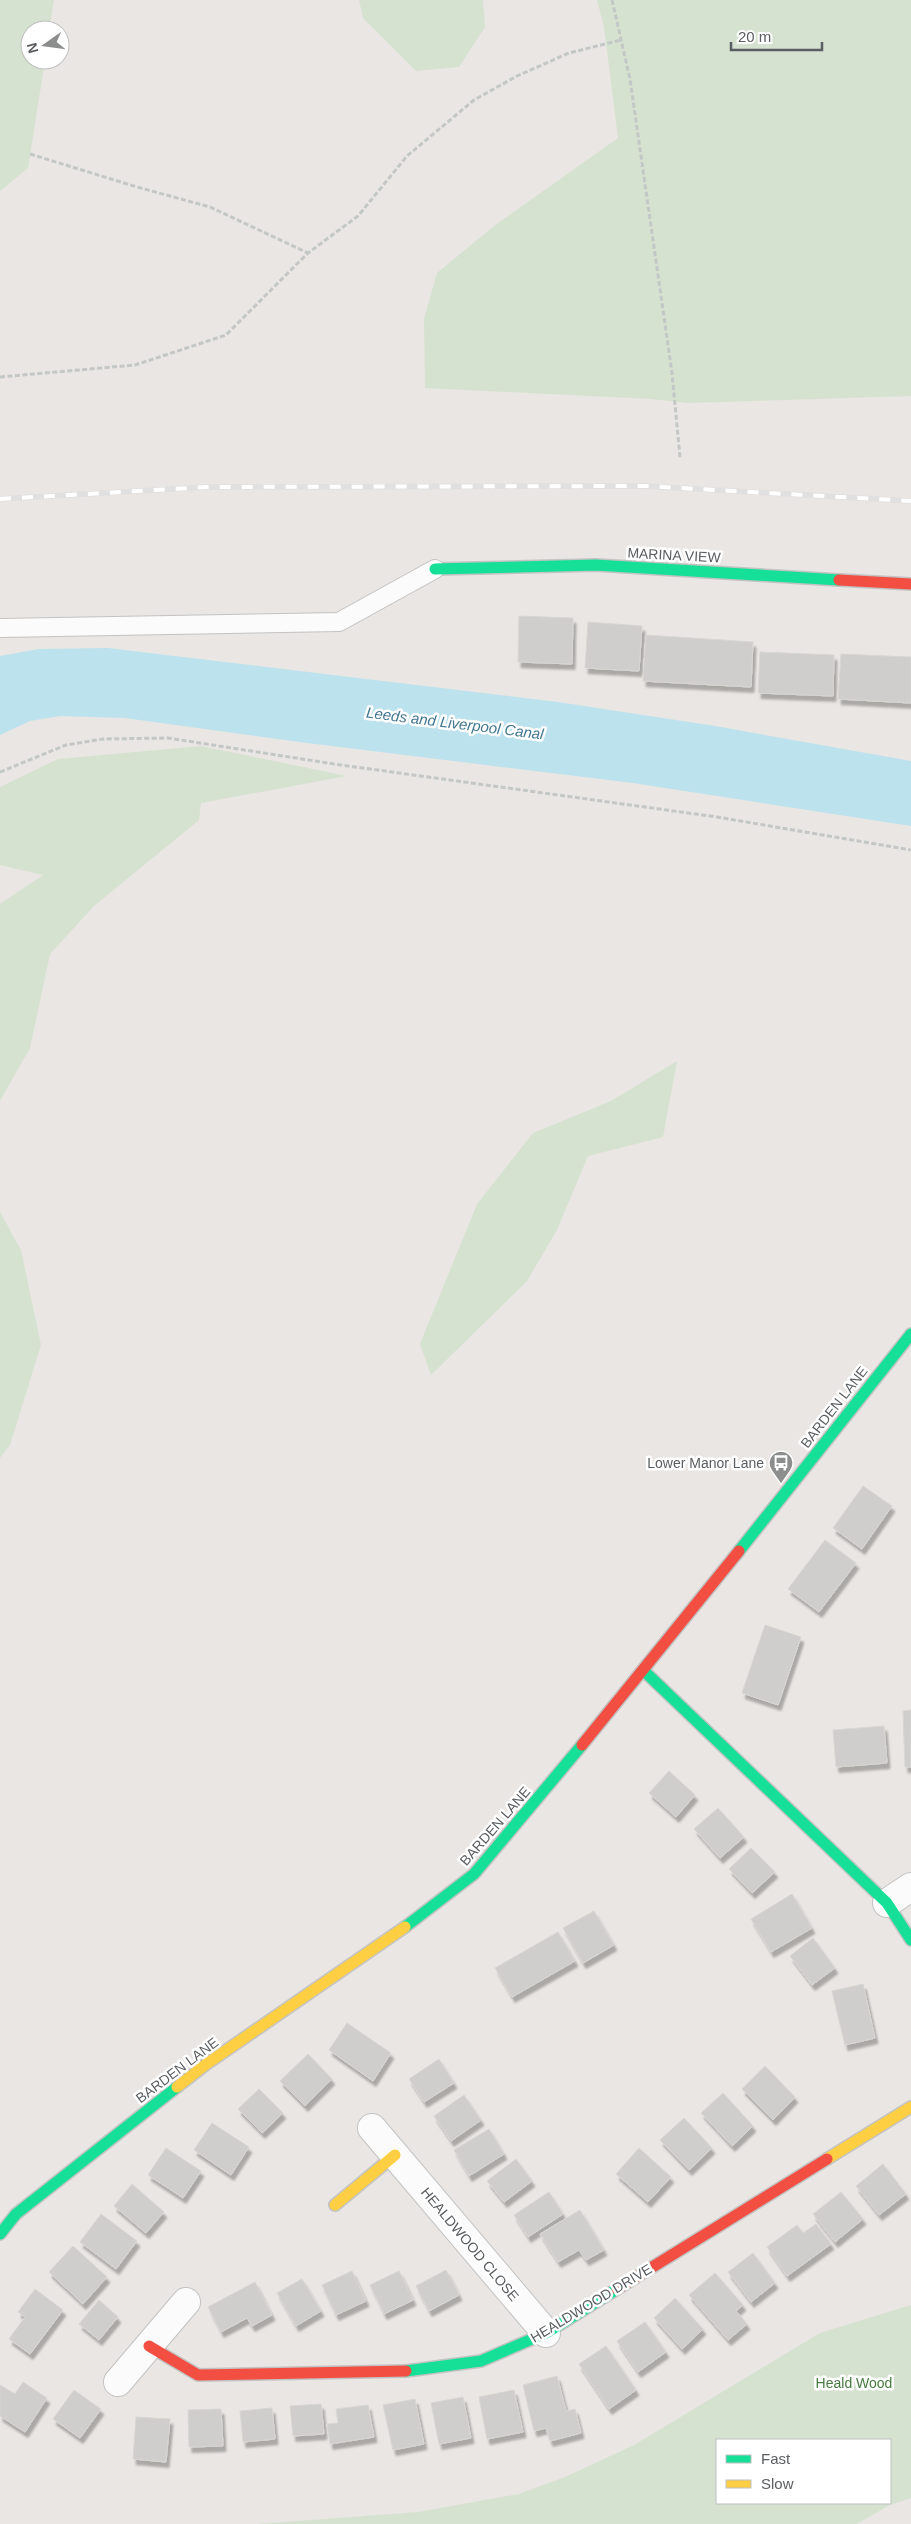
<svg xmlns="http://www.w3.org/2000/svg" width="911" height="2524" font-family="Helvetica,sans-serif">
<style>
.green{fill:#d6e2d0;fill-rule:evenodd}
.water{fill:#bce2ee}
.building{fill:#d0cecc;stroke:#d8d6d2;filter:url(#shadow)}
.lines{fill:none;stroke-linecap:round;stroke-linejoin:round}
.lane-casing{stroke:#c3c3c3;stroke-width:20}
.street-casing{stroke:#c3c3c3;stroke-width:30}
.fast-casing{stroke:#c3c3c3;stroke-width:14}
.slow-casing{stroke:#c3c3c3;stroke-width:14}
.jam-casing{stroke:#c3c3c3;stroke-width:14}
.path{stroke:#c3c7c5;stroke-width:3;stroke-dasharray:5 2.5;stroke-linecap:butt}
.lane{stroke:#fcfbfb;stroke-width:18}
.street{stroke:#fcfbfb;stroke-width:28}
.fast{stroke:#16e098;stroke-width:11}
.slow{stroke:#ffcf43;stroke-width:11}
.jam{stroke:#f24e42;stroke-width:11}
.rail-casing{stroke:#e0e0e0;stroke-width:5.5}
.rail{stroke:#fff;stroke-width:4;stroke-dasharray:11;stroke-linecap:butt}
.labels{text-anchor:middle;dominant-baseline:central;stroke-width:5;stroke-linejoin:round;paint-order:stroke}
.street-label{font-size:14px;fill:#5a5e60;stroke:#fff}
.poi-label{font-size:14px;fill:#5a5e60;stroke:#fff;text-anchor:end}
.park-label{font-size:14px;fill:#467b3e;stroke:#fff}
.water-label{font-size:15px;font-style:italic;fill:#437792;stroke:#fff}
</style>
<defs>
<filter id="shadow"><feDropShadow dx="3" dy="5.5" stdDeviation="1" flood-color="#0004"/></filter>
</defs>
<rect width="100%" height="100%" fill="#e9e6e3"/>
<!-- green -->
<path class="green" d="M0 0H54L49 30H30V60H45L28 168 0 191Z
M359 0H483L485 27 459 67 416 71 363 18Z
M597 0H911V396L689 403 650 399 425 388 424 319 437 273 494 226 618 138 604 27Z
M201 746 347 776 201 803 199 820 94 906 50 954 30 1048 0 1101V904L43 875 0 865V787L58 759Z
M677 1061 663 1137 588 1156 557 1230 527 1281 431 1375 420 1344 477 1204 533 1133 611 1101Z
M0 1212 21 1250 41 1345 10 1445 0 1458Z
M911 2305V2498L890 2505 857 2524H257L418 2512 519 2494 565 2477 634 2445 820 2333ZM717 2440H890V2503H717Z"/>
<!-- water -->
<path class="water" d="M108 648 558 702 715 726 911 761V826L633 783 307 743 125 718 60 716 30 721 0 735V656L39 649Z"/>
<!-- building -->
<path class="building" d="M519 616 573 618 572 664 518 662Z
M588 622 642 626 639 671 585 668Z
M646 635 753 642 751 687 643 681Z
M760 652 834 655 833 696 758 693Z
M841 654 911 657V703L838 699Z
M863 1486 892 1506 862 1549 833 1528Z
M825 1540 856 1563 819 1612 788 1589Z
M765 1625 801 1637 778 1705 742 1693Z
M911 1710V1767H905L903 1711Z
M884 1726 887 1763 836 1767 833 1730Z
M669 1771 695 1795 676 1817 649 1793Z
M718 1808 744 1837 720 1858 694 1829Z
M751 1848 775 1872 752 1893 729 1869Z
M792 1894 812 1928 771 1952 751 1919Z
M594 1911 614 1945 583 1963 563 1928Z
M558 1932 575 1961 512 1997 495 1968Z
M813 1938 835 1968 812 1985 790 1956Z
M863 1984 875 2038 845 2045 832 1991Z
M347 2023 391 2053 373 2081 329 2050Z
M308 2054 332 2079 305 2106 280 2081Z
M439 2059 454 2083 424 2102 409 2079Z
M765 2066 795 2097 773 2120 742 2089Z
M259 2089 283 2113 262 2133 238 2109Z
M723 2093 753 2126 732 2146 701 2113Z
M464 2095 481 2120 451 2141 434 2116Z
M684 2118 712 2148 689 2170 660 2140Z
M212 2123 249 2147 231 2175 194 2150Z
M489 2129 504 2154 469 2176 454 2150Z
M166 2148 201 2171 183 2198 148 2175Z
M639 2148 671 2177 648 2202 616 2174Z
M516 2159 532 2181 504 2202 487 2181Z
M883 2164 906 2194 879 2215 856 2186Z
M132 2184 164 2212 146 2233 114 2206Z
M549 2192 563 2214 528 2237 514 2215Z
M841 2192 863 2219 835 2242 813 2214Z
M580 2210 604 2250 586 2260 579 2250 558 2262 540 2234Z
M101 2214 137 2241 116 2269 80 2242Z
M816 2224 831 2244 787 2276 767 2247 797 2225 803 2233Z
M73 2246 107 2277 83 2304 49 2272Z
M753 2253 775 2283 751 2302 728 2272Z
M446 2270 459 2295 429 2311 416 2286Z
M352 2271 366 2301 336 2315 322 2285Z
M399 2271 413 2300 384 2314 370 2285Z
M715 2273 743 2305 736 2311 747 2324 728 2340 689 2295Z
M302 2279 321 2311 296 2326 277 2293Z
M255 2282 272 2315 252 2326 247 2318 221 2332 208 2307Z
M35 2289 63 2310 30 2354 9 2339 25 2317 18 2312Z
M675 2298 703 2329 682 2349 654 2318Z
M99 2300 118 2317 99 2340 79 2324Z
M645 2322 666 2352 638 2372 617 2341Z
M606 2346 636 2390 609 2409 579 2364Z
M557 2376 566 2411 575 2409 581 2433 550 2441 546 2428 534 2431 523 2385Z
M23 2382 47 2398 25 2432 0 2416V2385L15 2394Z
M74 2390 101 2409 80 2438 53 2419Z
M514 2390 523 2432 487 2439 479 2397Z
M463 2397 471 2438 439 2444 431 2403Z
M415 2399 424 2444 393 2450 383 2405Z
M321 2404 324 2434 293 2436 290 2406Z
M368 2405 374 2437 330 2444 327 2424 338 2423 336 2409Z
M272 2408 275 2439 243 2442 240 2411Z
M221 2409 223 2446 189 2447 188 2410Z
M136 2417 170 2419 166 2462 133 2459Z"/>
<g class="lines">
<defs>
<path id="lane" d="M0 628 339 622 435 569"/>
<path id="street" d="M887 1903 911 1887
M372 2128 546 2333
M118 2382 186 2302"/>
<path id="fast" d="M435 569 596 565 839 580
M739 1551 911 1334
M644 1671 887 1903 911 1940
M405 1927 474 1874 582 1745
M0 2234 16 2214 177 2087
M406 2371 481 2361 546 2333 617 2289"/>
<path id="slow" d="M177 2087 205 2065 405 1927
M827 2159 911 2107
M335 2205 395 2155"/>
<path id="jam" d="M839 580 911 584
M582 1745 739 1551
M617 2289 827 2159
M149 2346 198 2375 406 2371"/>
</defs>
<!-- lane casing -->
<use href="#lane" class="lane-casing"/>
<!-- street casing -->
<use href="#street" class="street-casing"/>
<!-- fast casing -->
<use href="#fast" class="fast-casing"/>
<!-- slow casing -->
<use href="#slow" class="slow-casing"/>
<!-- jam casing -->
<use href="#jam" class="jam-casing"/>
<!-- path -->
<path class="path" d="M612 0 630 79 672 373 680 457
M30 154 137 187 210 207 308 253
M0 377 135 365 226 335 308 253 358 216 407 156 474 100 517 76 569 53 621 40
M0 772 66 745 103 739 168 738 334 764 717 817 911 850"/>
<!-- lane -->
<use href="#lane" class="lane"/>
<!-- street -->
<use href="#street" class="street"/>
<!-- fast -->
<use href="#fast" class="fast"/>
<!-- slow -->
<use href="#slow" class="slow"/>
<!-- jam -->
<use href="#jam" class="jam"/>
<defs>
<path id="rail" d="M0 499 207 487 645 486 911 501"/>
</defs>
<!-- rail casing -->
<use href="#rail" class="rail-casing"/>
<!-- rail -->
<use href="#rail" class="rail"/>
</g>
<!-- icons -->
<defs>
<symbol id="bus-pin" viewBox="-11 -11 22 30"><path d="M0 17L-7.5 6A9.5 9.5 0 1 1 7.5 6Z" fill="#8c8e8e" stroke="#fff"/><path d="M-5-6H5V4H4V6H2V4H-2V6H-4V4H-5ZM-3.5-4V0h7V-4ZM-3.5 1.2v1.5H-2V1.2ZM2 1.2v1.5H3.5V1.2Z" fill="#fff"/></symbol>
</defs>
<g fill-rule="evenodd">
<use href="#bus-pin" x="767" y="1449" width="28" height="38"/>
</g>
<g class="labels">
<!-- street labels -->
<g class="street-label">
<text transform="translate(674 555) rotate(3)">MARINA VIEW</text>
<text transform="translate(834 1407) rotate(-52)">BARDEN LANE</text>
<text transform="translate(495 1826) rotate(-49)">BARDEN LANE</text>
<text transform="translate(177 2070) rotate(-37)">BARDEN LANE</text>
<text transform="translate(470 2244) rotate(50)">HEALDWOOD CLOSE</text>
<text transform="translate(591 2303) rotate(-31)">HEALDWOOD DRIVE</text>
</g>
<!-- poi labels -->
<g class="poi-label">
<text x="764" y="1463">Lower Manor Lane</text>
</g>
<!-- park labels -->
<g class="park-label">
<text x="854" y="2383">Heald Wood</text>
</g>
<!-- water labels -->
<g class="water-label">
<text transform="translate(455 723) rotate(7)">Leeds and Liverpool Canal</text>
</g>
</g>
<!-- legend -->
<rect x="716" y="2439" width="175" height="65" fill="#ffffff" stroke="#bdbfbf"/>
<rect x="726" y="2455" width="25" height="8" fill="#16e098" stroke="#bdbfbf"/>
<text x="761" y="2464" font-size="15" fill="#5a5e60">Fast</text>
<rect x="726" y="2480" width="25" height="8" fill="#ffcf43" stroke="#bdbfbf"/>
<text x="761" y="2489" font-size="15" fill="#5a5e60">Slow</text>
<!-- north arrow -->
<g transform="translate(45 45) rotate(256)"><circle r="24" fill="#ffffff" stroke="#bdbfbf"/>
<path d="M0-4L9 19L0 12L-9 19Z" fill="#8c8e8e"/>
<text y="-8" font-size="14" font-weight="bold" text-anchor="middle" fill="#5a5e60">N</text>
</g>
<!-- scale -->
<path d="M731 42v8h91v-8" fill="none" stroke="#5a5e60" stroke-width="2.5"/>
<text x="738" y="42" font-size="15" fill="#5a5e60" stroke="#ffffff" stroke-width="4" paint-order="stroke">20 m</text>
</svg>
